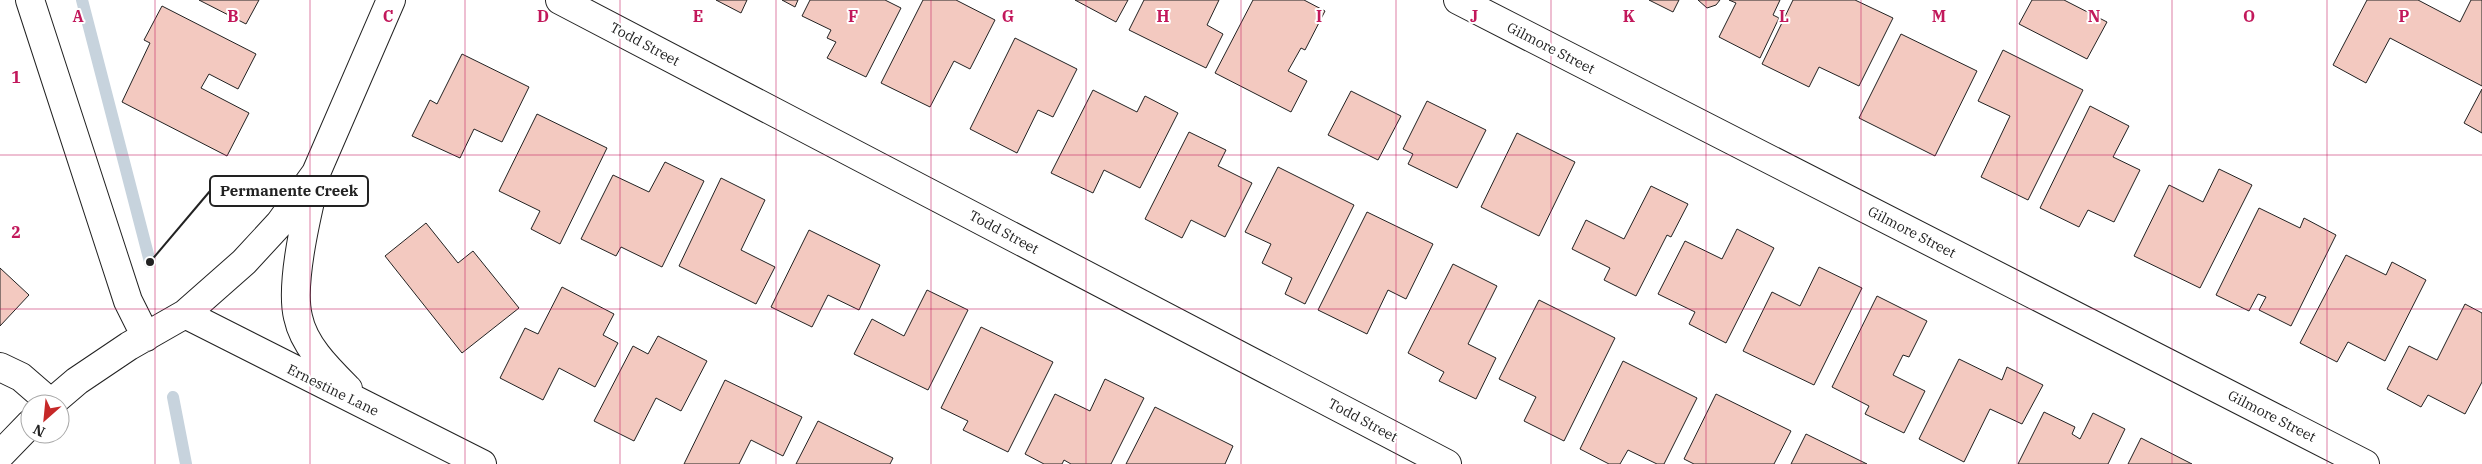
<svg xmlns="http://www.w3.org/2000/svg" width="2482" height="464" font-family="'IBM Plex Serif',serif">
<style>
.lines{fill:none;stroke-linecap:round;stroke-linejoin:round}
.stream{stroke:#c7d3dd;stroke-width:12}
.building{fill:#f3c9c0;stroke:#222}
.minor-casing{stroke:#222;stroke-width:30}
.minor{stroke:#fff;stroke-width:28}
.grid{fill:none;stroke:#c2185b;stroke-width:1;stroke-opacity:0.55}
.labels{text-anchor:middle;dominant-baseline:central;stroke-width:4;stroke-linejoin:round;paint-order:stroke}
.street-label{font-size:14px;fill:#222;stroke:#fff}
.grid-label{font-size:16px;text-anchor:middle;font-weight:bold;fill:#c2185b;stroke:#fff;stroke-width:4;stroke-linejoin:round;paint-order:stroke}
.leader{fill:none;stroke:#222;stroke-width:2}
.callout-dot{fill:#222;stroke:#fff;stroke-width:2}
.callout{fill:#fff;stroke:#222;stroke-width:2}
.callout-label{font-size:15px;text-anchor:middle;font-weight:bold;fill:#222}
</style>
<rect width="100%" height="100%" fill="#fff"/>
<g class="lines">
<!-- stream -->
<path class="stream" d="M82 0 150 262
M173 397 186 464"/>
</g>
<!-- building -->
<path class="building" d="M199 0H259L246 24Z
M716 0H747L741 13Z
M782 0H798L795 7Z
M810 0H885L901 8 866 77 827 58 836 42 827 38 831 30 802 16Z
M923 0H956L995 20 970 69 954 61 930 107 881 83Z
M1075 0H1128L1116 22Z
M1144 0H1219L1207 25 1223 34 1206 68 1129 30Z
M1253 0H1304L1325 11 1305 50 1301 48 1288 71 1307 81 1291 112 1215 73Z
M1649 0H1679L1673 12Z
M1698 0H1720L1716 5 1707 8Z
M1729 0H1780L1773 15 1779 18 1760 58 1719 37 1736 3Z
M1793 0H1855L1893 18 1859 86 1819 67 1809 87 1762 64Z
M2032 0H2064L2107 22 2087 59 2019 24Z
M2367 0H2418L2460 22 2471 0H2482V86L2390 38 2366 83 2333 65Z
M162 6 256 54 238 89 209 74 201 88 249 113 227 156 122 102 150 43 144 40Z
M1901 34 1977 71 1935 156 1859 118Z
M1015 38 1077 69 1053 117 1038 110 1017 153 970 129Z
M2003 50 2083 90 2028 200 1981 177 2010 116 1978 101Z
M462 54 529 87 502 142 474 129 460 158 412 136 430 100 437 104Z
M2482 89V133L2464 123Z
M1093 90 1137 112 1145 96 1178 113 1140 188 1104 170 1093 193 1051 173Z
M1351 91 1401 116 1378 160 1328 135Z
M1427 101 1486 130 1457 188 1408 164 1413 154 1403 149Z
M2090 106 2129 126 2113 157 2140 170 2114 222 2088 210 2079 227 2040 208Z
M537 114 607 148 560 244 531 229 540 211 499 191Z
M1189 132 1226 150 1218 166 1252 183 1225 237 1191 220 1182 238 1145 219Z
M1517 133 1575 162 1539 236 1481 207Z
M665 162 704 181 662 267 621 247 616 256 581 239 613 175 649 192Z
M1278 167 1354 205 1305 304 1285 294 1292 278 1262 263 1271 244 1245 232Z
M2219 169 2252 185 2200 288 2134 256 2169 185 2203 202Z
M721 178 765 200 741 250 775 267 756 304 679 266Z
M1651 186 1688 204 1671 237 1667 235 1636 296 1604 280 1610 268 1572 249 1586 220 1624 239Z
M2259 208 2300 228 2304 218 2336 235 2291 326 2259 310 2266 297 2258 294 2249 311 2216 295Z
M1367 212 1433 244 1406 299 1388 290 1367 334 1318 310Z
M426 223 458 263 473 251 519 308 462 353 385 256Z
M1737 229 1774 248 1726 343 1689 324 1695 312 1658 294 1685 241 1722 259Z
M809 230 880 265 859 310 828 295 812 327 771 307Z
M2346 255 2386 275 2392 262 2426 280 2385 361 2348 342 2337 362 2300 343Z
M1453 264 1497 286 1468 344 1496 358 1476 399 1439 381 1444 372 1408 353Z
M1819 267 1862 288 1814 385 1743 351 1772 292 1800 306Z
M0 268 29 295 0 326Z
M562 287 614 314 603 335 618 343 595 387 559 368 543 400 500 378 525 328 538 334Z
M927 290 968 310 928 390 854 354 872 319 904 336Z
M1877 296 1927 321 1909 357 1903 355 1893 375 1925 391 1904 433 1865 414 1869 406 1832 387Z
M1539 300 1615 338 1564 441 1524 421 1536 397 1499 379Z
M2465 304 2482 313V382L2465 414 2428 395 2421 407 2387 389 2409 346 2437 360Z
M981 327 1053 362 1008 452 963 430 968 421 941 408Z
M658 336 707 361 681 411 656 398 634 441 594 421 633 346 648 354Z
M1959 359 2002 380 2007 367 2043 385 2022 424 1990 409 1964 462 1919 439Z
M1623 361 1697 398 1664 464H1657L1628 450 1620 464H1609L1580 449Z
M1105 379 1144 398 1111 464H1071L1064 460 1062 464H1044L1025 454 1055 394 1090 411Z
M725 380 802 417 783 456 751 440 739 464H684Z
M1716 394 1791 431 1774 464H1694L1684 459Z
M1155 407 1233 446 1225 464H1126Z
M2044 412 2075 427 2072 434 2080 439 2093 413 2125 429 2108 464H2018Z
M818 421 893 458 890 464H796Z
M1806 434 1867 464H1791Z
M2141 438 2192 464H2128Z"/>
<g class="lines">
<defs>
<path id="minor" d="M30 0 128 301 146 337
M560 0 1447 464
M1458 0 2365 464
M314 184C306 218 290 285 298 317 304 346 328 369 348 389
M185 314 482 464
M0 367 21 377 51 403
M50 404 77 381 129 346 185 314 244 262 280 223 316 173 391 0
M0 455 30 424"/>
</defs>
<!-- minor casing -->
<use href="#minor" class="minor-casing"/>
<!-- minor -->
<use href="#minor" class="minor"/>
</g>
<!-- grid -->
<path class="grid" d="M155 0V464M310 0V464M465 0V464M620 0V464M776 0V464M931 0V464M1086 0V464M1241 0V464M1396 0V464M1551 0V464M1706 0V464M1861 0V464M2017 0V464M2172 0V464M2327 0V464M0 155H2482M0 309H2482"/>
<g class="labels">
<!-- street labels -->
<g class="street-label">
<text transform="translate(645 44) rotate(28)">Todd Street</text>
<text transform="translate(1551 48) rotate(27)">Gilmore Street</text>
<text transform="translate(1004 232) rotate(28)">Todd Street</text>
<text transform="translate(1912 232) rotate(27)">Gilmore Street</text>
<text transform="translate(333 390) rotate(26)">Ernestine Lane</text>
<text transform="translate(2272 416) rotate(27)">Gilmore Street</text>
<text transform="translate(1363 420) rotate(28)">Todd Street</text>
</g>
</g>
<g class="grid-label">
<text x="78" y="22">A</text>
<text x="233" y="22">B</text>
<text x="388" y="22">C</text>
<text x="543" y="22">D</text>
<text x="698" y="22">E</text>
<text x="853" y="22">F</text>
<text x="1008" y="22">G</text>
<text x="1163" y="22">H</text>
<text x="1319" y="22">I</text>
<text x="1474" y="22">J</text>
<text x="1629" y="22">K</text>
<text x="1784" y="22">L</text>
<text x="1939" y="22">M</text>
<text x="2094" y="22">N</text>
<text x="2249" y="22">O</text>
<text x="2404" y="22">P</text>
<text x="16" y="83">1</text>
<text x="16" y="238">2</text>
</g>
<!-- callouts -->
<path class="leader" d="M150 262L210 191"/>
<circle class="callout-dot" cx="150" cy="262" r="5"/>
<rect class="callout" x="210" y="176" width="158" height="30" rx="5"/>
<g class="callout-label">
<text x="289" y="196">Permanente Creek</text>
</g>
<!-- north arrow -->
<g transform="translate(45 419) rotate(207)"><circle r="24" fill="#ffffff" stroke="#a7a7a7"/>
<path d="M0-4L9 19L0 12L-9 19Z" fill="#c62828"/>
<text y="-8" font-size="14" font-weight="bold" text-anchor="middle" fill="#222222">N</text>
</g>
</svg>
